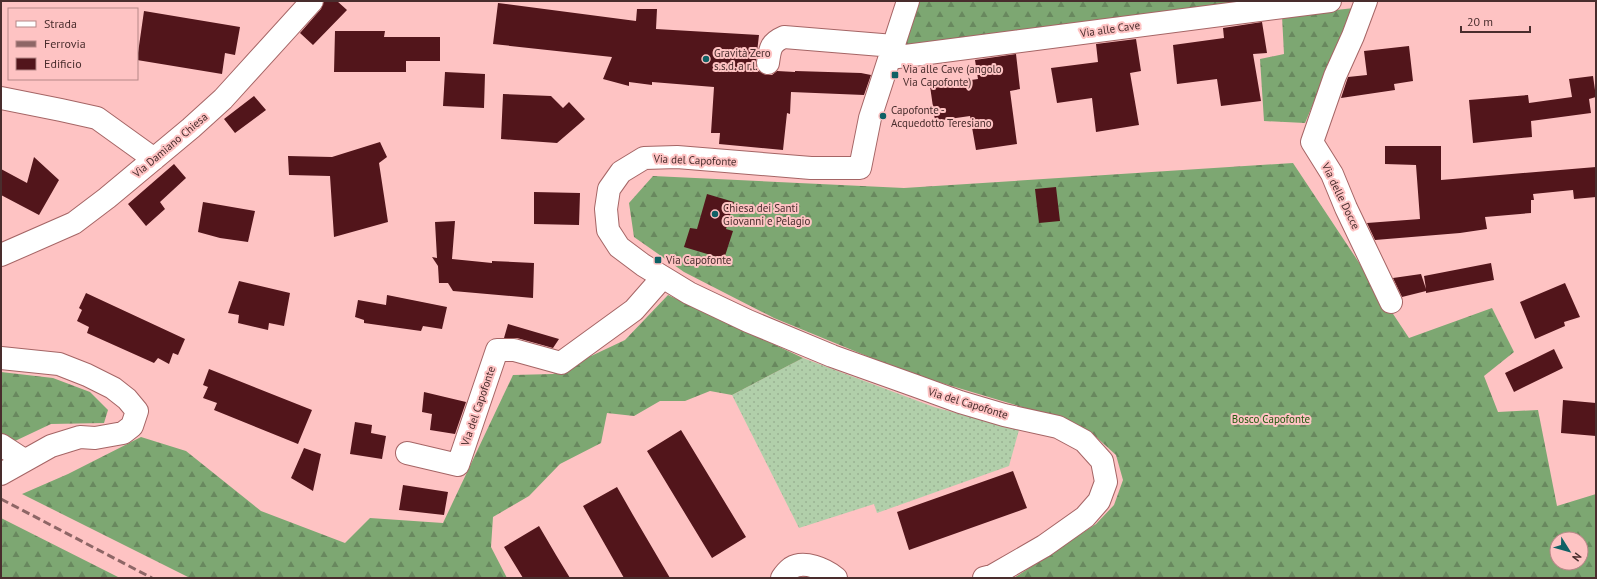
<svg xmlns="http://www.w3.org/2000/svg" width="1597" height="579" font-family="'PT Sans',sans-serif">
<style>
.grass{fill:url(#grass-dots)}
.forest{fill:url(#forest-firs);fill-rule:evenodd}
.building{fill:#52151b}
.lines{fill:none;stroke-linecap:round;stroke-linejoin:round}
.minor-casing{stroke:#a56565;stroke-width:24}
.minor{stroke:#fff;stroke-width:22}
.rail{stroke:#8e6666;stroke-width:3;stroke-dasharray:8 4;stroke-linecap:butt}
.poi-dot{fill:#106165;stroke:#fec3c3;stroke-width:1.5}
.labels{text-anchor:middle;dominant-baseline:central;stroke-width:4;stroke-linejoin:round;paint-order:stroke}
.street-label{font-size:11px;fill:#492d2d;stroke:#fec3c3}
.poi-label{font-size:11px;fill:#492d2d;stroke:#fec3c3;text-anchor:start}
.park-label{font-size:11px;fill:#235b11;stroke:#fec3c3}
</style>
<defs>
<pattern id="grass-dots" width="8" height="8" patternUnits="userSpaceOnUse"><rect width="8" height="8" fill="#b1cfaa"/><path d="M2 2h.1M6 6h.1" fill="none" stroke="#9ab293" stroke-width="1.8" stroke-linecap="round"/></pattern>
<pattern id="forest-firs" width="22" height="20" patternUnits="userSpaceOnUse"><rect width="22" height="20" fill="#7da772"/><path d="M5 1l3.5 6h-7zM16 11l3.5 6h-7z" fill="#68885e"/></pattern>
</defs>
<rect width="100%" height="100%" fill="#fec3c3"/>
<!-- grass -->
<path class="grass" d="M803 358 934 407 1019 430 1009 466 877 513 874 504 799 528 732 395Z"/>
<!-- forest -->
<path class="forest" d="M920 1H1245L905 45Z
M1354 8 1305 123 1264 121 1260 59 1284 54 1282 16Z
M1293 163 1409 338 1492 308 1514 352 1484 376 1498 412 1538 410 1557 506 1596 494V578H1014L1096 524 1114 505 1123 480 1116 455 1094 435 1069 421 908 373 774 318 684 272 634 237 629 203 653 176 904 188ZM1557 539H1581V563H1557Z
M668 295 803 358 732 395 710 391 685 401H660L634 416 607 413 601 443 560 464 529 496 493 517 491 547 507 578H190L22 494 68 474 141 437 186 451 261 511 345 543 370 518 443 523 513 375 553 374 625 340Z
M1 372 53 378 90 392 108 410 104 423 51 424 15 441 1 453Z
M1 518 120 578H1Z"/>
<!-- building -->
<path class="building" d="M324 1H337L347 10 313 45 300 33 321 9Z
M498 3 636 21 637 9H657L656 29 759 35 756 61 757 70 766 75H772L777 71 795 72V71L861 73 871 75 864 95 791 92 790 114 787 113 783 150 719 144 720 133H711L714 87 652 82V85L629 82V86L603 79 612 57 493 44Z
M144 11 240 27 235 55 225 53 222 74 137 60Z
M1262 22 1267 53 1253 54 1261 101 1221 106 1217 79 1177 84 1173 45 1224 38 1223 28Z
M335 31H385L384 37H440V61H406V72H334Z
M1136 39 1141 71 1130 73 1139 125 1096 132 1092 98 1057 103 1051 68 1098 62 1096 44Z
M1409 46 1413 81 1394 84 1395 90 1341 98 1348 77 1367 75 1364 51Z
M1016 54 1020 89 1010 91 1017 144 976 150 970 116 935 121 930 86 978 79 975 60Z
M445 72 485 74 484 108 443 106Z
M1593 76 1596 97 1589 99 1591 113 1531 121 1532 137 1473 143 1469 100 1528 95 1529 103 1572 97 1569 79Z
M503 94 551 96 563 108 569 102 585 119 557 143 501 139Z
M254 96 266 110 235 133 224 119Z
M380 142 387 157 379 163 388 222 334 237 330 176 289 175 288 156 332 157Z
M1385 146H1441V180L1596 167V197L1574 199 1573 190 1533 194 1534 200H1531V213L1485 217 1487 229 1460 233 1375 240 1367 223 1420 219 1416 165 1385 164Z
M34 157 59 180 39 215 1 195V169L27 183Z
M174 164 186 178 160 202 165 209 146 226 128 204Z
M1056 187 1060 221 1039 223 1035 189Z
M534 192 580 193 579 225 534 224Z
M707 194 734 202 726 229 733 231 724 259 684 247 690 228 697 229Z
M203 202 255 211 248 242 220 238 198 232Z
M455 221 452 259 492 263V261L534 263 533 298 453 291 448 283H439L438 266 432 257 437 258 435 222Z
M1491 263 1494 280 1426 293V291L1402 297 1393 278 1421 274 1426 289 1424 276Z
M239 281 290 293 284 326 269 323 268 330 238 323 239 315 228 313Z
M1565 283 1580 317 1564 322 1565 326 1535 339 1520 302Z
M86 293 185 339 178 355 173 353 169 364 158 358 154 363 87 333 89 327 77 321 82 310 79 308Z
M387 295 447 307 442 329 423 326 421 331 364 323V320L355 317 358 300 386 305Z
M508 324 559 339 553 348 517 338H504Z
M1554 349 1563 368 1514 392 1505 373Z
M209 369 312 410 298 444 214 410 217 403 203 398 208 387 203 385Z
M424 392 466 402 455 434 430 430 432 414 422 412Z
M1563 400 1596 403V436L1561 433Z
M355 422 372 425 371 433 386 436 382 459 350 454Z
M681 430 746 537 712 558 647 451Z
M304 448 321 454 313 491 291 478Z
M1013 471 1027 508 909 550 897 512Z
M403 485 448 492 444 515 399 510Z
M617 487 633 515 670 578H624L583 506Z
M539 526 556 555 570 578H523L504 547Z"/>
<g class="lines">
<defs>
<path id="minor" d="M908 1 870 118 860 168H811L677 157 644 158 621 172 609 189 606 209 608 230 619 247 643 265 689 293 748 321 832 356 916 386 960 402 1004 415 1058 427 1084 441 1102 461 1106 482 1099 501 1085 517 1044 546 992 576 984 578
M1366 1 1353 36 1335 76 1312 142 1332 174 1346 208 1391 302
M890 58 1330 1
M768 63C770 49 770 43 784 37L894 46
M1 98 61 110 97 118 154 159
M1 255 74 223 107 198 191 128 223 99 312 1
M1 358 59 364 87 375 113 388 127 399 137 411 132 426 123 433 95 438 80 437 51 446 1 474
M1 445 24 460
M407 453 458 465 497 350H514L561 363 634 310 663 277
M782 578C784 575 787 571 791 568 804 560 825 569 836 578"/>
</defs>
<!-- minor casing -->
<use href="#minor" class="minor-casing"/>
<!-- minor -->
<use href="#minor" class="minor"/>
<!-- rail -->
<path class="rail" d="M1 499 152 578"/>
</g>
<!-- markers -->
<g class="poi-dot">
<circle cx="706" cy="59" r="4"/>
<rect x="891" y="71" width="8" height="8" rx="2"/>
<circle cx="883" cy="116" r="4"/>
<circle cx="715" cy="214" r="4"/>
<rect x="654" y="256" width="8" height="8" rx="2"/>
</g>
<g class="labels">
<!-- street labels -->
<g class="street-label">
<text transform="translate(1110 29) rotate(-8)">Via alle Cave</text>
<text transform="translate(170 145) rotate(-40)">Via Damiano Chiesa</text>
<text transform="translate(695 160) rotate(2)">Via del Capofonte</text>
<text transform="translate(1341 196) rotate(64)">Via delle Docce</text>
<text transform="translate(968 403) rotate(17)">Via del Capofonte</text>
<text transform="translate(478 406) rotate(-71)">Via del Capofonte</text>
</g>
<!-- poi labels -->
<g class="poi-label">
<text x="714" y="53">Gravità Zero<tspan x="714" dy="13">s.s.d. a r.l.</tspan></text>
<text x="903" y="69">Via alle Cave (angolo<tspan x="903" dy="13">Via Capofonte)</tspan></text>
<text x="891" y="110">Capofonte -<tspan x="891" dy="13">Acquedotto Teresiano</tspan></text>
<text x="723" y="208">Chiesa dei Santi<tspan x="723" dy="13">Giovanni e Pelagio</tspan></text>
<text x="666" y="260">Via Capofonte</text>
</g>
<!-- park labels -->
<g class="park-label">
<text x="1271" y="419">Bosco Capofonte</text>
</g>
</g>
<!-- border -->
<rect width="1597" height="579" fill="none" stroke="#492d2d" stroke-width="4"/>
<!-- legend -->
<rect x="8" y="8" width="130" height="72" fill="#fec3c3" stroke="#b68787"/>
<rect x="16" y="21" width="20" height="6" fill="#ffffff" stroke="#b68787"/>
<text x="44" y="28" font-size="12" fill="#492d2d">Strada</text>
<rect x="16" y="41" width="20" height="6" fill="#8e6666" stroke="#b68787"/>
<text x="44" y="48" font-size="12" fill="#492d2d">Ferrovia</text>
<rect x="16" y="58" width="20" height="12" fill="#52151b" stroke="#b68787"/>
<text x="44" y="68" font-size="12" fill="#492d2d">Edificio</text>
<!-- north arrow -->
<g transform="translate(1569 551) rotate(127)"><circle r="19" fill="#fec3c3" stroke="#b68787"/>
<path d="M0-3L7 15L0 10L-7 15Z" fill="#106165"/>
<text y="-6" font-size="11" font-weight="bold" text-anchor="middle" fill="#492d2d">N</text>
</g>
<!-- scale -->
<path d="M1461 26v6h69v-6" fill="none" stroke="#492d2d" stroke-width="2"/>
<text x="1467" y="26" font-size="12" fill="#492d2d" stroke="#fec3c3" stroke-width="3" paint-order="stroke">20 m</text>
</svg>
